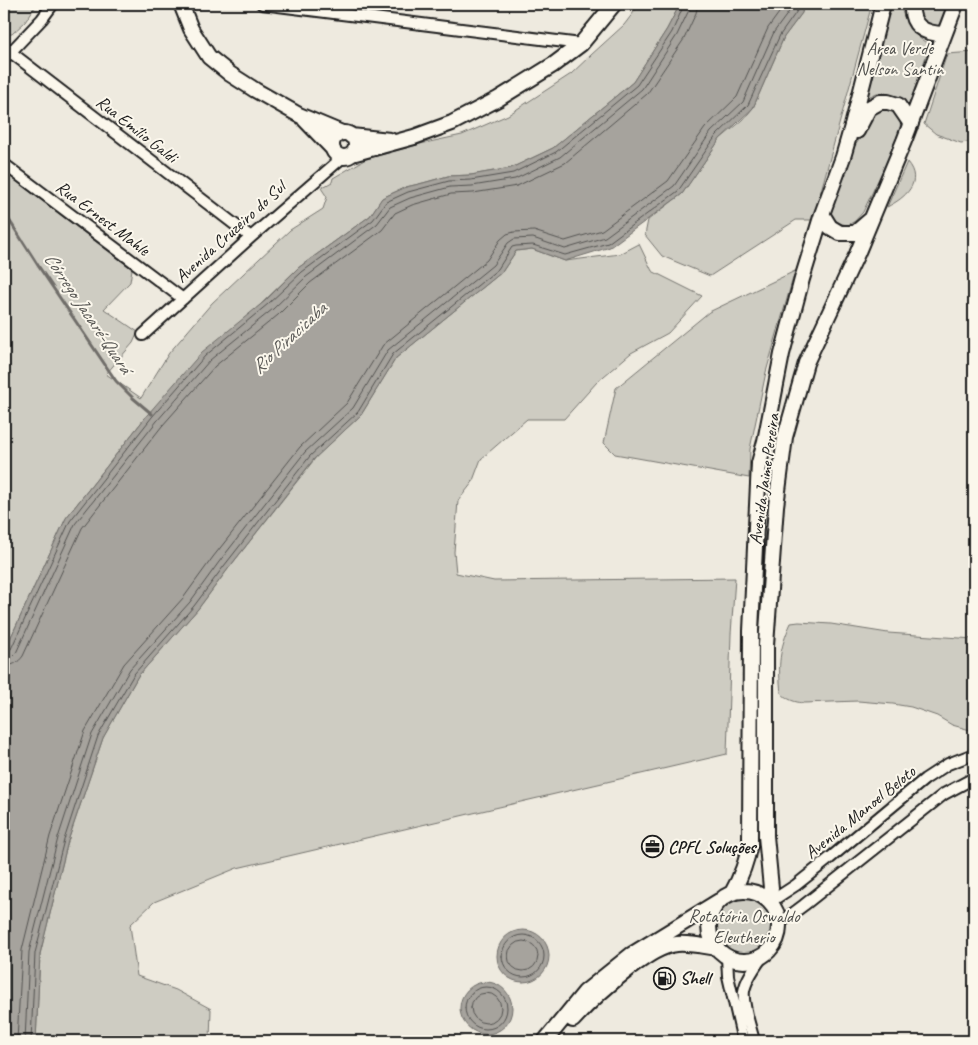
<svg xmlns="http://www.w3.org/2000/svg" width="978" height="1045" font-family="Caveat,sans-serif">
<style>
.green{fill:#ceccc2;stroke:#75746f}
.water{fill:#a6a39d;stroke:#6f6d69}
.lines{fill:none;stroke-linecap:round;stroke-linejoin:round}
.shore{stroke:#535250;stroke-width:1}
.stream{stroke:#6f6d69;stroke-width:3}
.street-casing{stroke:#1c1c1c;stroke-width:14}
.secondary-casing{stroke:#1c1c1c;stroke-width:18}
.street{stroke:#fbf7ec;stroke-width:10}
.secondary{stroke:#fbf7ec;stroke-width:14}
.labels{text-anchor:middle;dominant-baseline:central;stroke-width:4;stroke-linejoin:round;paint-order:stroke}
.park-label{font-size:18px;fill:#51514e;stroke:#fbf7ec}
.street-label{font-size:18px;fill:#1c1c1c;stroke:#fbf7ec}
.poi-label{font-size:18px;font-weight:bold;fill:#1c1c1c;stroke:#fbf7ec;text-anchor:start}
.water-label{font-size:19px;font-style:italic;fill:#5a5956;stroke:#fbf7ec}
</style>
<rect width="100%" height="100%" fill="#eeeadf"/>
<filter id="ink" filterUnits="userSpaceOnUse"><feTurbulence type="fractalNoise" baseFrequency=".02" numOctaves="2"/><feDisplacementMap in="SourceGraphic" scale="10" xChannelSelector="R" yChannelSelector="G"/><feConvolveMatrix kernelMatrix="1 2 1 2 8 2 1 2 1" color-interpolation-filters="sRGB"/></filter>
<g filter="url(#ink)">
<!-- green -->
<path class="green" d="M4 4H37L25 22 12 34H4Z
M640 4H680L667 29 633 82 553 148 511 168 471 175 448 176 423 183 406 187 382 198 370 216 298 268 148 414 66 518 4 652V172L132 269 130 282 104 309 138 332 133 343 106 374 141 398 169 353 212 303 290 230 323 209 327 197 321 188 332 182 333 178 366 159 420 144 462 135 508 115 571 74 591 55 624 25Z
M803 4H872L813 220H796L710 276 662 256 645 235 648 220 682 194 720 139 743 120 753 108 784 37 802 13Z
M889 4H900C905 23 912 35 930 45L908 108C902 99 889 91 877 93 874 94 869 97 865 98Z
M919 4H950L941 28H930L918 17Z
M974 52V141L961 143 936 134 924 124 947 54Z
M887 109C901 115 902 122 899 136L863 212 855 221 848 225C839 224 835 221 830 214L848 156 863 134 870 116 877 110Z
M907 162C924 182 905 198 887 207Z
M639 244 652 271 702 296 668 333 631 353 597 382 564 419H527L481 459 472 483 458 501 454 552 456 573 494 581 735 578 731 634 727 754 237 868 154 902 130 925 137 976 176 990 211 1009 210 1041H36L40 954 68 841 103 738 138 676 198 609 228 569 317 456 361 415 396 358 502 272 516 251 532 249 565 261 620 254Z
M795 271 766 372 750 449 749 478 615 454 604 443 616 388 709 312Z
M799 622 831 624 888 633 974 639V731L952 725 937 716 911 707 893 704 858 701 804 703C794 702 788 700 781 693 778 665 779 649 791 623Z
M715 927a29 29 0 1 1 58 0a29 29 0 1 1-58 0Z"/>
<!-- water -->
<path class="water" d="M680 4H803L802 13 784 37 753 108 720 139 682 194 610 247 565 261 532 249 516 251 502 272 396 358 361 415 314 459 228 569 198 609 138 676 103 738 68 841 40 954 36 1041H4V652L66 518 148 414 202 352 265 301 298 268 370 216 382 198 406 187 423 183 448 176 471 175 511 168 553 148 633 82 667 29Z
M497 956a26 26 0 1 1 52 0a26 26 0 1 1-52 0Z
M460 1008a26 26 0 1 1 52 0a26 26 0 1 1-52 0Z
M449 1035 461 1037 468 1041H434L443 1036Z"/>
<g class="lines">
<!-- shore -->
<path class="shore" d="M4 653 8 652 11 649 70 521 152 417 205 356 268 304 302 272 373 220 386 202 408 192 449 181 471 180 513 173 556 152 637 85 672 32 683 7 684 4
M4 659 11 658 16 653 75 524 157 421 210 360 273 309 306 277 377 224 390 207 410 198 450 187 472 186 515 179 560 157 642 89 677 35 689 10 690 4
M4 666C12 666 18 663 23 656L82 528 162 426 215 366 278 315 310 283 382 230 395 213 412 205 451 194 473 193 517 186 565 163 647 94 684 39 696 13 698 4
M502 956a21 21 0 1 1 42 0a21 21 0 1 1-42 0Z
M508 956a15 15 0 1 1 30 0a15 15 0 1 1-30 0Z
M465 1008a21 21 0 1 1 42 0a21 21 0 1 1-42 0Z
M471 1008a15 15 0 1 1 30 0a15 15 0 1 1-30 0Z
M17 1041 22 950 50 836 85 731 124 664 184 597 213 557 300 447 347 403 383 345 487 260 500 240 507 234 514 232 534 231 565 241 602 230 668 181 705 128 737 97 768 28 784 6V4
M25 1041 29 952 58 838 92 734 130 669 190 602 219 562 305 452 353 408 388 350 493 265 508 243 514 239 533 238 565 249 605 237 674 186 711 132 743 102 774 32 791 9 792 4
M31 1041 35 953 64 840 98 736 134 674 194 606 224 566 310 456 358 412 393 354 498 269 512 247 516 246 533 245 565 255 608 243 678 191 716 136 748 105 780 35 797 11 798 4"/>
<!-- stream -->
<path class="stream" d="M4 212 39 267 116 381 133 398 152 414"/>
<defs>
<path id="street" d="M262 4 581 44
M4 47 251 237
M4 59 42 19 53 4
M4 164 183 299
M143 335 251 237 343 157
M770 902 796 885 830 858 925 779 948 764 974 754
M780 923 804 905 944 794 974 778
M727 957 728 976 743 1041
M754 1041C751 1028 742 1004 744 991 746 979 755 967 762 957"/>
<path id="secondary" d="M181 4 191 29 209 57 230 74 255 90 299 115 342 133
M912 4C910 26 924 34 944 34
M305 120 332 148
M857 131 869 108 880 102H888L898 105 911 124
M332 145a12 12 0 1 1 24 0a12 12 0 1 1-24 0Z
M351 136 390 140
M352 154 414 137 452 123 498 99 553 65 581 44 614 4
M822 214 830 227 840 233H855L870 220
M709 926a35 35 0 1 1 70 0a35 35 0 1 1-70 0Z
M732 893C741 877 747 861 750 843L751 631 759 463 765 441 782 354 802 279 822 214 843 157 852 126 883 4
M768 900 771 888 766 836V645L776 506 785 437 806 363 857 254 904 141 956 4
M573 1020C591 1000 609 984 630 968 644 958 659 946 677 944 690 943 703 946 716 948
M545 1041 585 992 631 955 719 901"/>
</defs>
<!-- street casing -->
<use href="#street" class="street-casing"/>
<!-- secondary casing -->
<use href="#secondary" class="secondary-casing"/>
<!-- street -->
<use href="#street" class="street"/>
<!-- secondary -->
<use href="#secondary" class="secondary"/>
</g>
</g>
<!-- icons -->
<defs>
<symbol id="office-ring" viewBox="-11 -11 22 22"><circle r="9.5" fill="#fbf7ec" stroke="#1c1c1c" stroke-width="1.5"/><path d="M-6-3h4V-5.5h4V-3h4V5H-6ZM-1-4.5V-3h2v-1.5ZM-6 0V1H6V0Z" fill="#1c1c1c"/></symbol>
<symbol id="fuel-ring" viewBox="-11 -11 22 22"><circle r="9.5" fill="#fbf7ec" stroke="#1c1c1c" stroke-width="1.5"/><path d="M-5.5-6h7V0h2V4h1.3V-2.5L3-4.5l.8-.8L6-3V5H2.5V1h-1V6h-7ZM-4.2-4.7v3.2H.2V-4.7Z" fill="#1c1c1c"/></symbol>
</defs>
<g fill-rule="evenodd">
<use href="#office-ring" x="640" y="834" width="25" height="25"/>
<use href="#fuel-ring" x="652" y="966" width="25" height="25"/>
</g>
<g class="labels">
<!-- park labels -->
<g class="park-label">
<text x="900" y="48">Área Verde<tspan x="900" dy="21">Nelson Santin</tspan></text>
<text x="744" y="916">Rotatória Oswaldo<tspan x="744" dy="21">Eleutherio</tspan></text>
</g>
<!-- street labels -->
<g class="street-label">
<text transform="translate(137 129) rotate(38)">Rua Emílio Galdi</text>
<text transform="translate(103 218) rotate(37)">Rua Ernest Mahle</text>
<text transform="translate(230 232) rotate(-42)">Avenida Cruzeiro do Sul</text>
<text transform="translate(764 479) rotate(-82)">Avenida Jaime Pereira</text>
<text transform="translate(860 812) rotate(-39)">Avenida Manoel Beloto</text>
</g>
<!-- poi labels -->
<g class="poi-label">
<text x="668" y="847">CPFL Soluções</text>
<text x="680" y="978">Shell</text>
</g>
<!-- water labels -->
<g class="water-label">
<text transform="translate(88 313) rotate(56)">Córrego Jacaré-Quará</text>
<text transform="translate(289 338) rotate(-43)">Rio Piracicaba</text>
</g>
</g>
<!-- margin -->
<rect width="978" height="1045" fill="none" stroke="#fbf7ec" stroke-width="20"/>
<rect x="10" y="10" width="958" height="1025" fill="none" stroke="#1c1c1c" stroke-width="2" filter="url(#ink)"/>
</svg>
